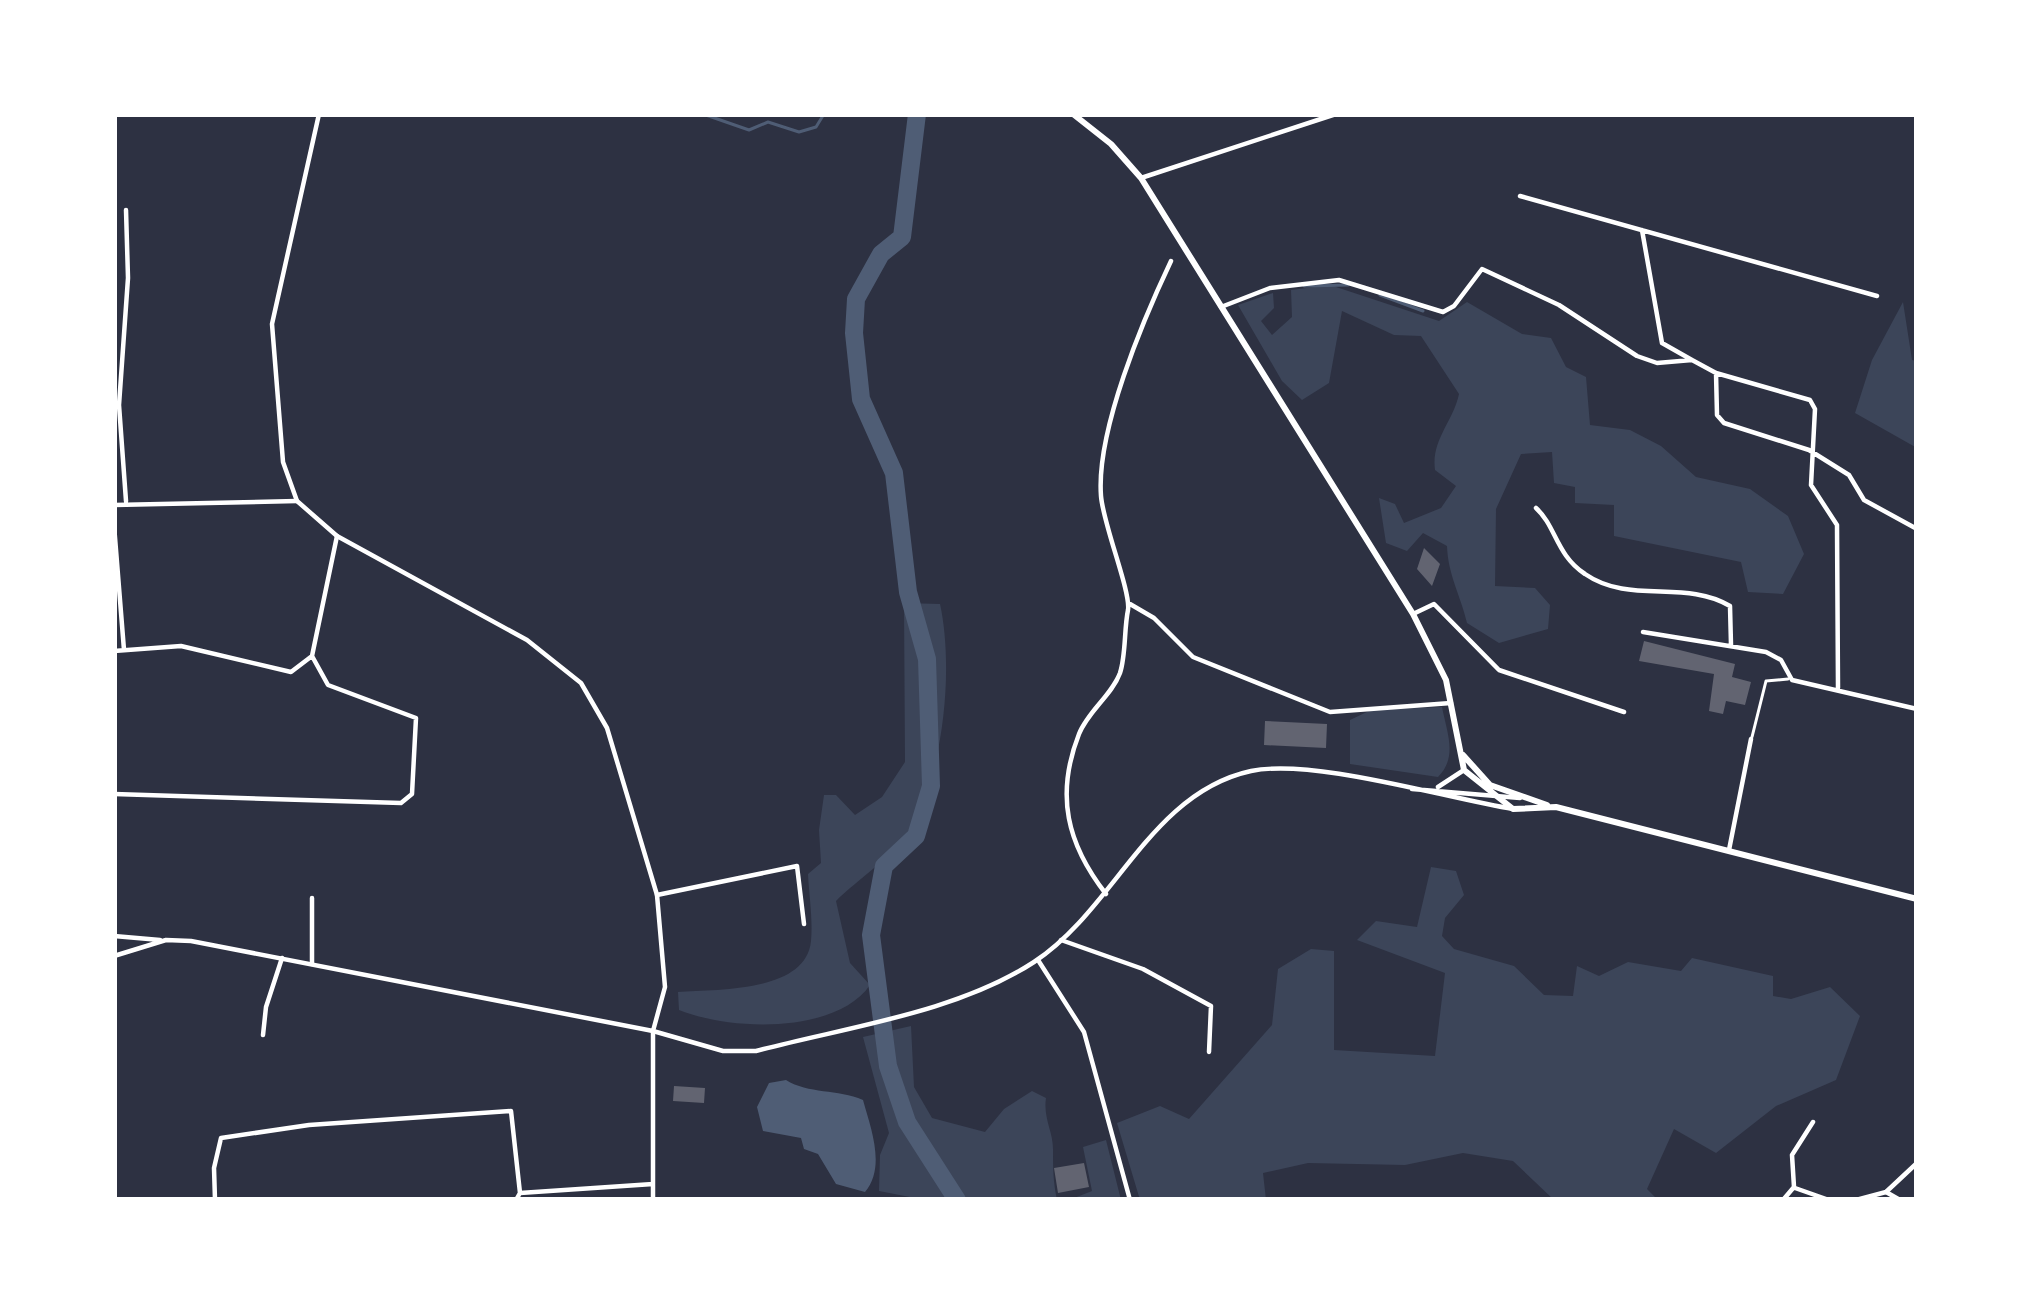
<svg xmlns="http://www.w3.org/2000/svg" width="2031" height="1314" font-family="Overpass,sans-serif">
<style>
.green{fill:#3c4559}
.water{fill:#4f5d75}
.lines{fill:none;stroke-linecap:round;stroke-linejoin:round}
.stream{stroke:#4f5d75;stroke-width:3}
.river{stroke:#4f5d75;stroke-width:18}
.building{fill:#626471}
.pedestrian{stroke:#fff;stroke-width:3}
.minor{stroke:#fff;stroke-width:4.5}
.tertiary{stroke:#fff;stroke-width:4.5}
.secondary{stroke:#fff;stroke-width:6}
</style>
<rect width="100%" height="100%" fill="#2d3142"/>
<!-- green -->
<path class="green" d="M1330 285 1439 321 1467 302 1522 334 1551 338 1566 367 1586 377 1590 425 1630 430 1661 446 1696 477 1750 489 1788 516 1804 554 1783 594 1748 592 1741 562 1614 536V505L1575 503V487L1554 483 1552 452 1521 454 1496 509 1495 586 1535 588 1550 605 1548 629 1499 643 1467 623C1460 594 1448 575 1447 546L1423 533 1407 551 1386 543 1379 498 1395 504 1404 523 1441 508 1456 486 1435 470C1431 440 1453 422 1459 394L1421 336 1394 335 1342 311 1329 383 1302 400 1282 381 1238 305 1273 293 1274 308 1261 321 1272 335 1292 317 1291 290Z
M1903 302 1912 360 1917 361V448L1855 413 1872 360Z
M904 603 940 604C954 668 944 774 909 830 893 857 858 879 836 901L850 963 870 985C836 1034 731 1031 679 1010L678 992C716 989 806 993 811 941 813 919 809 895 808 874L821 863 819 830 824 795H836L855 815 882 797 905 762Z
M1442 707C1447 733 1458 757 1438 777L1350 764V720L1371 710Z
M1431 867 1456 871 1464 895 1445 918 1442 936 1454 949 1514 966 1544 995 1573 996 1577 966 1599 976 1628 962 1681 971 1692 958 1773 976V996L1791 999 1830 987 1860 1016 1836 1080 1776 1106 1716 1153 1674 1129 1647 1189 1658 1200H1554L1513 1161 1463 1153 1405 1165 1308 1163 1263 1173 1266 1200H1140L1117 1123 1160 1106 1189 1119 1272 1025 1278 969 1311 949 1334 951V1050L1435 1056 1445 973 1357 940 1376 921 1417 927Z
M911 1026 914 1087 932 1118 985 1132 1004 1109 1032 1091 1046 1098C1043 1118 1053 1131 1053 1149 1053 1167 1053 1181 1057 1200H925L879 1191 880 1155 889 1133 863 1037Z
M1106 1140 1121 1200H1069L1092 1191 1083 1147Z"/>
<!-- water -->
<path class="water" d="M786 1080C808 1094 838 1089 863 1100 871 1129 886 1167 865 1192L836 1184 818 1154 804 1149 801 1138 763 1131 757 1107 769 1083Z"/>
<g class="lines">
<!-- stream -->
<path class="stream" d="M703 114 749 130 768 122 799 132 816 127 824 114
M1304 286 1348 285
M1380 295 1423 311"/>
<!-- river -->
<path class="river" d="M917 114 902 237 881 254 856 299 854 333 861 399 894 473 908 592 927 659 931 786 916 836 884 866 871 935 888 1066 907 1122 957 1200"/>
</g>
<!-- building -->
<path class="building" d="M1424 548 1440 564 1432 586 1417 569Z
M1644 641 1735 664 1732 677 1751 682 1745 705 1726 701 1723 714 1709 711 1714 674 1639 661Z
M1265 721 1327 724 1326 748 1264 745Z
M674 1086 705 1088 704 1103 673 1101Z
M1084 1163 1089 1187 1058 1193 1054 1168Z"/>
<g class="lines">
<!-- pedestrian -->
<path class="pedestrian" d="M1752 737 1766 681 1788 679"/>
<!-- minor -->
<path class="minor" d="M1141 178 1336 114
M1520 196 1877 296
M126 210 128 278 119 405 126 501
M1642 230 1662 343 1692 360
M1221 307 1270 288 1339 280 1443 312 1454 306 1482 269 1559 305 1637 356 1657 363 1692 360 1716 373 1810 400 1815 409 1811 485 1837 525 1838 688
M1716 373 1717 415 1724 423 1809 450 1849 475 1864 500 1917 529
M114 505 297 501
M1536 508C1556 526 1556 555 1585 574 1630 605 1685 579 1730 606L1731 645
M114 525 124 650
M1130 604 1154 618 1193 657 1330 712 1451 703
M1413 614 1434 604 1499 670 1624 712
M1643 632 1766 652 1781 660 1792 680 1917 709
M114 651 181 646 291 672 312 656 328 685 416 718 412 794 401 803 114 794
M312 656 337 536
M1729 850 1751 739
M1106 894C1067 844 1055 795 1079 734 1088 711 1112 695 1120 673 1126 655 1124 629 1128 610 1131 592 1103 524 1101 496 1096 431 1143 320 1171 261
M657 895 797 866 804 924
M312 898V964
M1061 940 1143 969 1211 1006 1209 1052
M1038 960 1084 1032 1130 1200
M653 1031V1200
M263 1035 266 1007 282 958
M1795 1188 1829 1200
M1886 1192 1900 1200
M215 1200 214 1168 221 1138 309 1125 511 1111 520 1193
M516 1200 520 1193 653 1184
M1783 1200 1794 1187 1792 1155 1813 1122"/>
<!-- tertiary -->
<path class="tertiary" d="M319 114 272 324 283 462 297 501 337 536 527 640 581 683 607 728 657 895 665 987 653 1031
M1438 787 1464 770
M1412 789 1520 798
M114 936 160 940
M114 956 166 940 191 941 653 1031 723 1051H756C846 1027 956 1013 1034 962 1115 909 1150 793 1251 771 1314 758 1445 798 1513 809
M1856 1200 1886 1192 1917 1163"/>
<!-- secondary -->
<path class="secondary" d="M1073 114 1111 144 1141 178 1413 614 1446 680 1464 770 1513 809 1556 807 1917 899
M1463 755 1490 785 1547 805"/>
</g>
<!-- border -->
<rect width="2031" height="1314" fill="none" stroke="#ffffff" stroke-width="234"/>
</svg>
